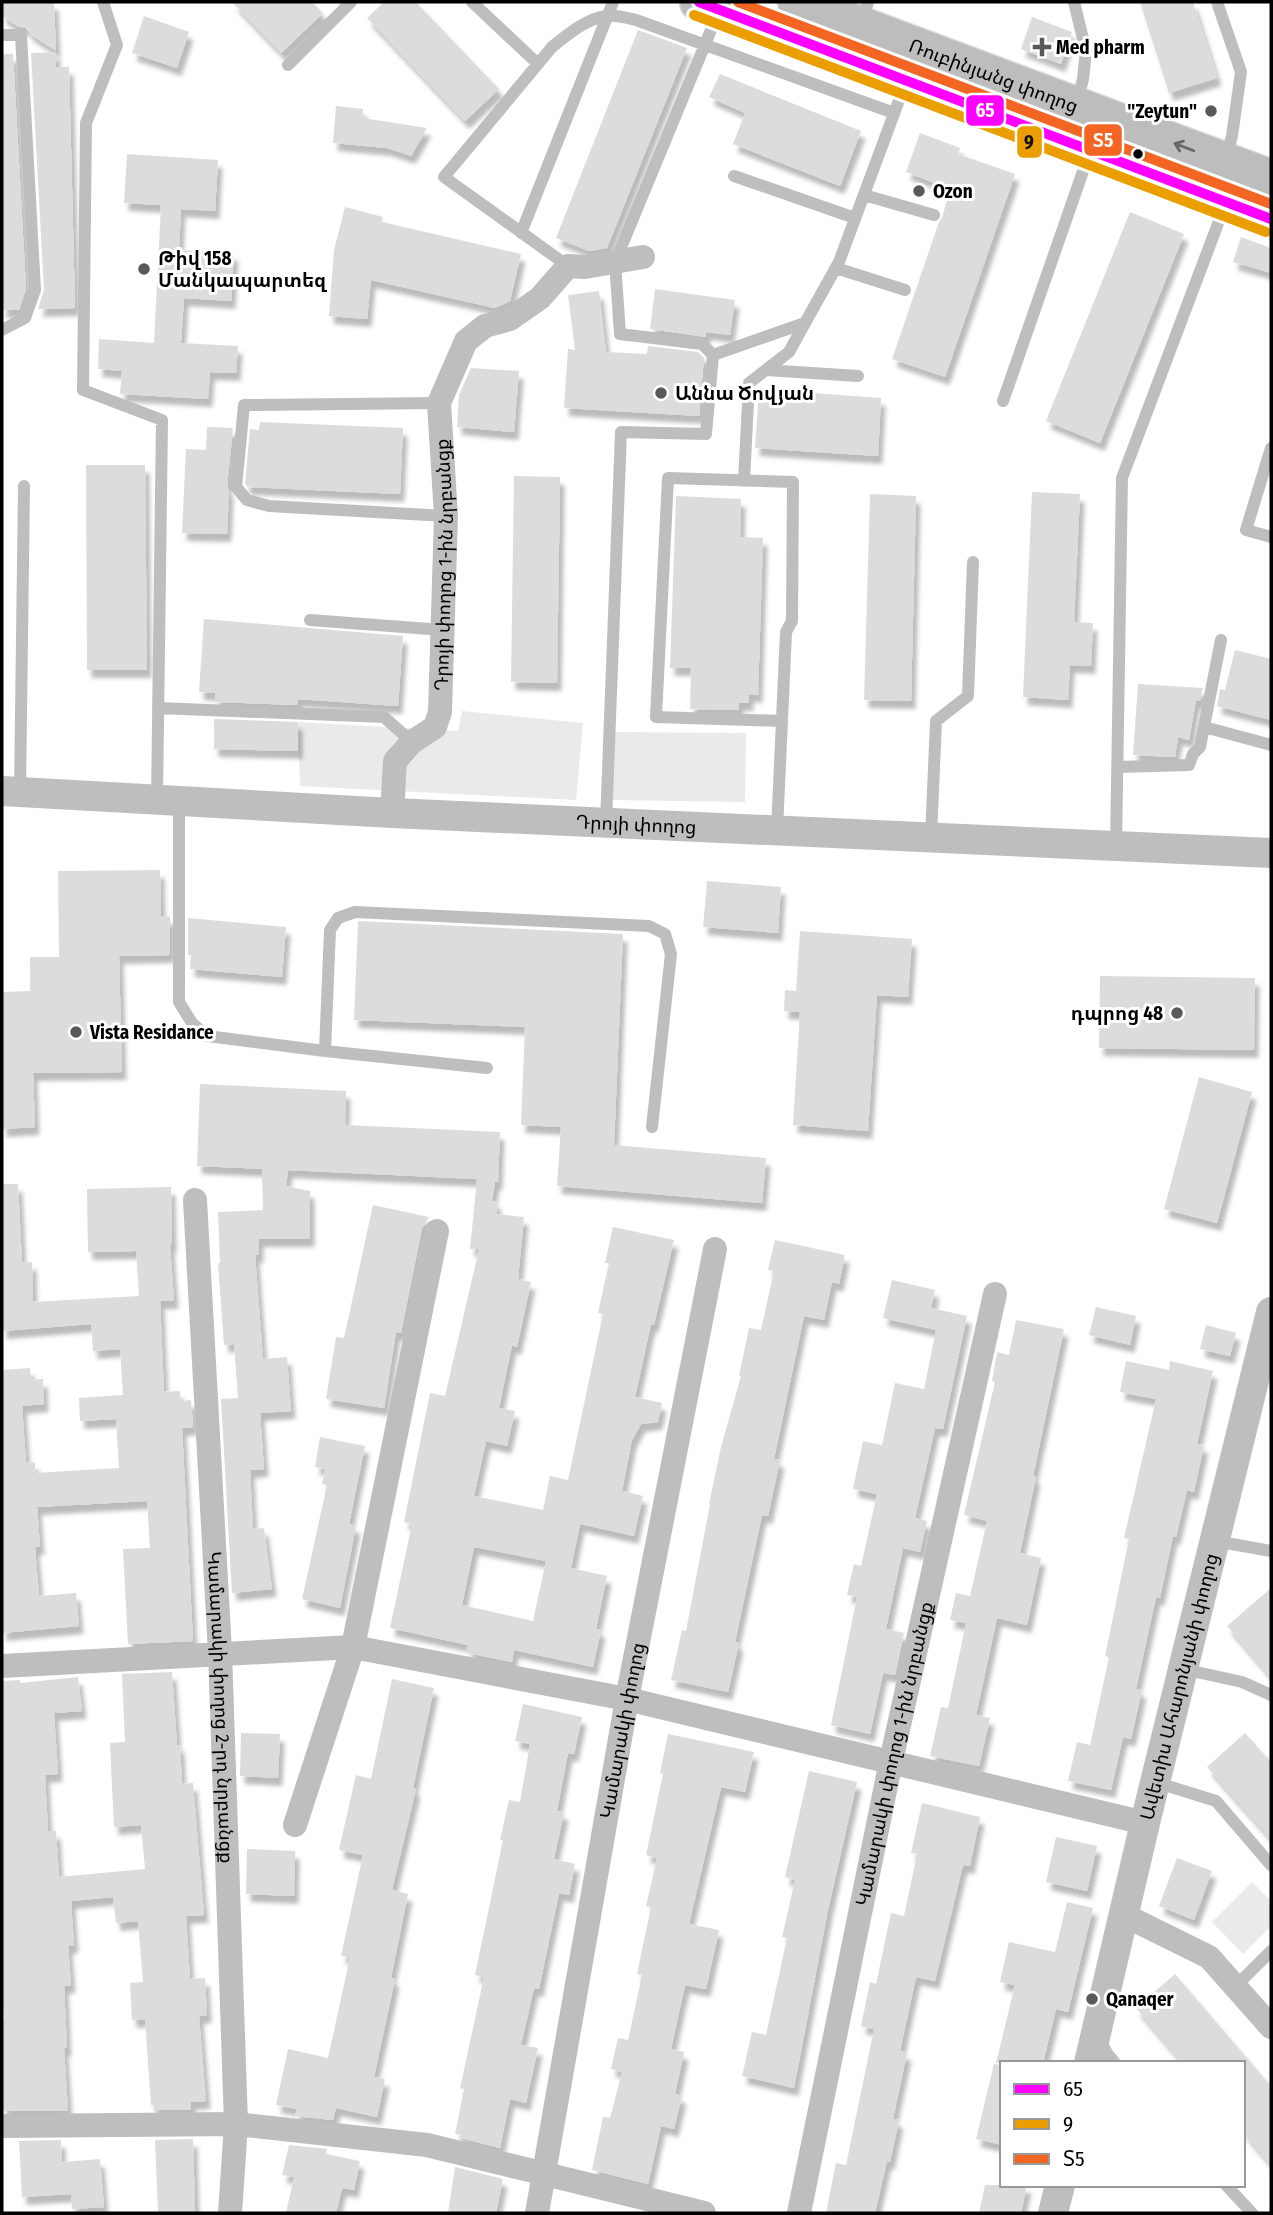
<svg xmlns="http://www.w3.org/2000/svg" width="1273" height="2215" viewBox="0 0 1273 2215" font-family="'Fira Sans Condensed','Noto Sans Armenian',sans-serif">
<defs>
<filter id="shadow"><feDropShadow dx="4.5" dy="8" stdDeviation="2" flood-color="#0004"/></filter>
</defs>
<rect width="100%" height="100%" fill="#fff"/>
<path fill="#eaeaea" d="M462,711L583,723L576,800L300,786L298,722L458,731Z
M613,732L746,733L745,802L613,800Z
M1252,1882L1271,1901V1926L1243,1954L1212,1922Z"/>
<path fill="#dcdcdc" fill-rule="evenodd" filter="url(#shadow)" d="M2,2H54L56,51L30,34L26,28L17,26L2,16Z
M232,2H312L323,13L281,53Z
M384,2H416L499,89L465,121L367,18Z
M1140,2H1193L1217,78L1169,93Z
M144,16L189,32L177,68L132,53Z
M1032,17L1072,32L1061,64L1021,49Z
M638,30L687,48L607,248L589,251L556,238Z
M56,52V67H69L75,308L38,309L44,290L31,53Z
M2,54H13L26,289L19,310H2Z
M720,74L861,131L840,186L733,144L745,113L709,97Z
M336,106L363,109V118L427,128L411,156L387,148L333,143Z
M920,133L960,148L958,154L1015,174L945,377L892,359L939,222L942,218L950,189L906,172Z
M127,154L218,160L215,211L181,209L179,250L234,253L231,301L184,298L181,343L238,346L236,373L210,372L208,399L120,394L122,371L98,369L99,339L154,343L161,205L124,203Z
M345,207L383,217L382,222L521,254L510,301L495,308L371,280L367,319L329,316L334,250Z
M1130,212L1184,234L1100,443L1046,421Z
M1241,237L1271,248V273L1233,262Z
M655,289L735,300L730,335L706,332V337L650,329Z
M599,291L606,352L647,354L648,346L698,352L704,358L699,416L564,408L568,349L575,350L568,295Z
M471,368L519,371L514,432L457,427L459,395Z
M759,389L881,398L878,456L755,448Z
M260,422L403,428L400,494L248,487L245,484L250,429L259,430Z
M207,427L233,428L227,486L229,492L227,534L182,533L186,449L206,450Z
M86,465H145L147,670H87Z
M514,476L560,477L557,683L511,682Z
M1032,492L1080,494L1074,622L1093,623L1091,666L1070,665L1068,700L1023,697Z
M870,494L916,496L911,701L864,700Z
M676,496L741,499L740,537L763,538L758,695L749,694V703H739V710L690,709L691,668H670Z
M204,619L403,636L398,706L298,699V705L215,702V693L199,692Z
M1235,650L1271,659V720L1217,706L1220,689L1225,690Z
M1138,684L1203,688L1200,701L1196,700L1189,740L1178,737L1175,757L1133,755Z
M214,719L298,722V751L214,749Z
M160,870L161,916L170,917V955L119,956L122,1072L33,1073L35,1127L2,1129V992L30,991V957H59L58,871Z
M707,881L781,887L778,933L703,927Z
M188,918L286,927L282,977L190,969L191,955H188Z
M358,921L623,934L614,1145L766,1158L762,1203L557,1186L561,1127L521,1125L525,1027L354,1020Z
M800,931L912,939L908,997L877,995L868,1131L793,1125L800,1012L784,1011L785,990L796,991Z
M1100,976L1255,978L1254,1050L1099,1048Z
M1199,1077L1252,1092L1217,1223L1164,1209Z
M200,1084L346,1091L345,1125L500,1132L498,1182H495L492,1201L497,1202L496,1214L524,1217L518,1279L531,1282L517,1347L512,1345L499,1408L515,1411L507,1446L486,1441L474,1496L543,1510L550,1476L568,1480L603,1314L598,1313L609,1263H605L613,1227L674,1240L654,1325L651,1324L635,1397L662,1403L658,1422L641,1424L632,1440L622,1491L643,1496L634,1536L580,1524L571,1568L607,1576L596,1629L601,1630L593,1667L514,1650L512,1662L467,1653L468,1645L390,1628L412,1524L404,1522L430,1393L445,1396L479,1249H470L477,1179L288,1170L286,1186L310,1191V1239H259V1255H255L263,1359L287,1357L291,1411L260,1413L264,1469L250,1470L253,1529L264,1528L272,1589L232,1593L221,1399L238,1398L234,1344L224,1345L218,1263H220L218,1212L263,1210L262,1169L197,1166ZM474,1547L546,1561L533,1621L462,1605Z
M2,1184H18L22,1263L32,1262L33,1302L139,1296L136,1251L88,1252L87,1189L171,1187L172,1245H170L174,1301H160L162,1347L164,1392L180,1391L181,1401L191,1400L193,1427L182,1428L193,1641L128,1644L123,1549L150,1548L147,1501L37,1507L40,1547H35L39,1596L76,1593L79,1626L2,1633V1370L30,1368L31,1380L43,1379L44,1404L22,1406L26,1463L35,1462V1473L119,1468L116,1419L80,1421L79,1398L123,1395L120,1349L93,1351L91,1324L2,1331Z
M373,1205L429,1217L422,1228L401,1333L396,1332L384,1408L326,1399L336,1337L344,1338Z
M775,1240L845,1255L839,1284L832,1282L824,1320L804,1316L774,1459L780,1460L768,1516L762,1515L735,1642L739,1643L728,1692L671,1680L682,1630L686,1631L710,1504H709L721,1447L741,1376H739L749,1328L761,1330L774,1271L768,1270Z
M892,1280L935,1290L931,1308L967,1316L943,1429L935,1428L915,1518L927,1521L920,1552L903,1548L886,1629L904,1633L895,1675L883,1673L870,1734L831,1725L857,1597L847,1595L854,1564L861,1566L877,1494L853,1489L863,1441L882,1445L895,1383L924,1389L936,1330L883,1318Z
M1096,1307L1136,1316L1130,1345L1089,1335Z
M1016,1320L1064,1329L1033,1476L1036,1477L1020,1553L1041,1558L1027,1625L997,1618L976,1715L990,1718L979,1766L930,1756L941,1707L948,1708L966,1623L950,1620L956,1593L970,1596L987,1521L964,1515L995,1382L992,1381L997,1352L1009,1355Z
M1206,1325L1236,1333L1230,1356L1200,1349Z
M1126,1361L1169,1370L1170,1361L1213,1371L1197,1444L1204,1445L1194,1492L1187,1490L1176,1537L1173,1536L1160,1598L1156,1597L1136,1689L1142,1690L1131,1739L1123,1737L1111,1790L1068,1781L1077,1742L1090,1745L1109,1657L1105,1656L1129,1539L1124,1538L1156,1399L1120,1392Z
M320,1437L365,1446L349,1524L356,1526L340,1608L302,1599L327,1485L322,1484L325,1469L315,1467Z
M1271,1588V1677L1227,1626Z
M172,1672L177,1745H180L182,1784L193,1783L204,1915L186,1916L190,1979L205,1978L207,2015L199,2016L206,2101L191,2102V2110H154V2105H151L145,2019L132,2020L130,1983L143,1982L138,1921L116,1923L113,1897L71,1901L74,1945L68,1946L71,1985L64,1986L67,2048H64L68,2111H2V2019H4L2,1990V1681L20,1680V1683L78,1677L82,1711L54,1713L58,1774L45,1775L48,1831H56L59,1877L145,1869L141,1825L114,1827L110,1743L125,1742L122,1674Z
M392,1679L434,1688L413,1788L416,1789L392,1890L408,1894L391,1978L395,1979L374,2077L385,2079L377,2117L336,2108L333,2120L295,2116L297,2109L276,2105L288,2049L328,2058L350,1957L341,1956L363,1855L339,1850L356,1775L371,1779Z
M523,1704L582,1717L574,1754L568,1753L557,1811L564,1812L554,1859L575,1864L569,1895L559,1893L539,1989L534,1988L521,2045L538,2048L526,2103L510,2099L500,2148L461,2138L462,2135L455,2134L464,2089L460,2088L484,1977L475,1975L503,1840H500L509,1800L520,1802L530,1744L515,1741Z
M241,1733L280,1734L278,1778L240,1776Z
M1245,1733L1271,1762V1839L1207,1767Z
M668,1734L754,1752L745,1792L721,1787L689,1924L719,1930L706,1989L685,1985L671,2049L684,2052L675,2094L682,2096L674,2129L661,2126L648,2184L592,2170L603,2117L610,2118L622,2072L611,2069L618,2038L628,2040L642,1975L637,1974L651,1907L646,1906L657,1858L646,1855L663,1774L660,1773Z
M809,1771L857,1782L828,1910L794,2088L742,2076L752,2032L766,2035L787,1938L782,1937L795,1880L785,1877Z
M922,1803L980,1817L970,1866L963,1865L935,1981L916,1977L900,2051L907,2053L893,2119L899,2120L890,2162L887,2161L875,2213H826L836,2163L846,2165L874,2029L861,2026L870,1982L876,1984L891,1913L904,1916L917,1854L911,1853Z
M1056,1837L1097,1846L1087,1891L1046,1882Z
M247,1849L295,1851L294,1896L246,1894Z
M1177,1858L1212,1871L1194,1920L1159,1906Z
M1067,1902L1093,1908L1068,2012L1056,2009L1043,2063H996L1015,1985L1000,1982L1009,1942L1055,1952Z
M1175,1974L1271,2086V2165L1243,2132V2063H1183L1136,2008Z
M994,2064L1002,2065V2145L976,2139Z
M193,2139L195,2213H158L155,2140Z
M61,2140L62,2162L100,2159L104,2207L72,2209L71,2194L22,2197L19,2141Z
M289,2145L327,2149L326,2154L360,2161L354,2190L342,2188L336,2213H286L294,2177L282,2175Z
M455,2167L503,2179L496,2213H448Z
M985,2185H1027L1021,2213H979Z"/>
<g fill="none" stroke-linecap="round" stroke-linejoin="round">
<defs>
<g id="primary">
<path d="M699,2L1271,219"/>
<path id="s7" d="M797,2L1271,179"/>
</g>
</defs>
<use href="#primary" stroke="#dbdbdb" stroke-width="41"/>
<path stroke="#bebebe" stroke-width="12" d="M103,2L117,45L86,123L83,390L162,420L157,799
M472,2L538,64
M1074,2L1086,51L1083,79L1077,102
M1217,2L1241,72L1232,136L1226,158
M862,22L868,2
M2,35H21L35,290L25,318L2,330
M288,65L351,2
M734,176L855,218
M864,195L934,215
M521,233L613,2
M568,266L444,177L552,47C567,35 587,18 607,16C616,15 627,18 636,20L894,113
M836,268L905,290
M713,355L702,344L620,334L615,262L718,13
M766,370L858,376
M1003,401L1089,154
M439,403L244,405L236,487L247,500L269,506L446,516
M1271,448L1246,530L1271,537
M744,481L749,383L789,352L805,323
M310,620L443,630
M158,708L384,717L412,742
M1204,727L1271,745
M1118,767L1189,765L1193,754L1200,747L1221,640
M20,791L24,486
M179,802V1002L192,1023L207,1036L325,1051
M606,823L621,432L706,434L713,355L805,323L839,262L905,84
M777,830L786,632L792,621L793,482L668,478L656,717L782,721
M931,837L936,721L968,696L973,562
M1116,846L1122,478L1225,205
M487,1068L325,1051L330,930L338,918L355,912L649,926L665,934L671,954L652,1127
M1215,1541L1271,1551
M1183,1669L1242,1682L1271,1695
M1155,1782L1216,1801L1271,1865
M1235,1987L1271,1951
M1100,2040L1107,2053L1115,2063
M1226,2185L1252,2213"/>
<g stroke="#bebebe" stroke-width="24">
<path id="s1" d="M392,813L395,761L412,742L435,727L440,712L446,516L439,403L466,341L485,326L510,319L540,298L568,266L585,267L643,257"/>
<path id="s2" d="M195,1200L220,1652L236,2124L230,2213"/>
<path d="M2,1666L353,1647L627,1699L1145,1823"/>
<path d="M295,1825L353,1647L437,1231"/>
<path d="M1124,1915L1209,1957L1271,2027"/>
<path d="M2,2126L236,2124L427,2145L704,2213"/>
<path id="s3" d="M537,2213L627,1699L715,1249"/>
<path id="s4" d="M799,2213L891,1761L995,1294"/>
</g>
<g stroke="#bebebe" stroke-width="30">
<path id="s5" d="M2,791L392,813L1271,853"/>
<path id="s6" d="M1089,2063L1145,1823L1271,1312"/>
<path d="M1053,2213L1060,2185"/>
</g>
<use href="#primary" stroke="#bdbdbd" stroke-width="38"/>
<defs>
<path id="bus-1" d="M699,2L1271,219"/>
<path id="bus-2" d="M694,15L1266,232"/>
<path id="bus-3" d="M738,2L1271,204"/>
</defs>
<use href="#bus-1" stroke="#fff" stroke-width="16"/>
<use href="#bus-2" stroke="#fff" stroke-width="16"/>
<use href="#bus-3" stroke="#fff" stroke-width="16"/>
<use href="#bus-1" stroke="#f0f" stroke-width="10"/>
<use href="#bus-2" stroke="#eb9e00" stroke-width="10"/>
<use href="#bus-3" stroke="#f26522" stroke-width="10"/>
</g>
<defs><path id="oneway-shaft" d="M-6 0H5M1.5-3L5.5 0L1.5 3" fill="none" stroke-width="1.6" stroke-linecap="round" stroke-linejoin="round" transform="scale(1.75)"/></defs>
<use stroke="#686868" href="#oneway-shaft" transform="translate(1184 147) rotate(-159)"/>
<g fill="#595959" stroke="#fff" stroke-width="2.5">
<path d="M1038.5 36.5h7v7h7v7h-7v7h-7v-7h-7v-7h7z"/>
<circle cx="1211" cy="111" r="7"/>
<circle cx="919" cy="191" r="7"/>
<circle cx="144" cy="269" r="7"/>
<circle cx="661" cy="393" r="7"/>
<circle cx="1177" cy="1013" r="7"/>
<circle cx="76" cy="1032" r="7"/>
<circle cx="1092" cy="1999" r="7"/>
</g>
<circle fill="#000" stroke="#fff" stroke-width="2.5" cx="1138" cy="154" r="6"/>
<g text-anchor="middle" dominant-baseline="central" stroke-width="6" stroke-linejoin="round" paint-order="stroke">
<g font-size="19" font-weight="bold" fill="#000" stroke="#fff" text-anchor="start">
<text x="1056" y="47">Med pharm</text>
<text x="1197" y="111" text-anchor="end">"Zeytun"</text>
<text x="933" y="191">Ozon</text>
<text x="158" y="258">Թիվ 158<tspan x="158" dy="22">Մանկապարտեզ</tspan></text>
<text x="675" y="393">Աննա Ծովյան</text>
<text x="1163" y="1013" text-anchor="end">դպրոց 48</text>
<text x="90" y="1032">Vista Residance</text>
<text x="1106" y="1999">Qanaqer</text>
</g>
<g font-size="19" fill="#000" stroke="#fff">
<text stroke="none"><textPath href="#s7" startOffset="210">Ռուբինյանց փողոց</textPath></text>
<text stroke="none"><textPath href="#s1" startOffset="268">Դրոյի փողոց 1-ին նրբանցք</textPath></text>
<text stroke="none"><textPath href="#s5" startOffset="635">Դրոյի փողոց</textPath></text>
<text stroke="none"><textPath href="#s6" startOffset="387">Ավետիս Ահարոնյանի փողոց</textPath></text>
<text stroke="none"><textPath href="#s2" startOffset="508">Կամարակի փողոց 2-րդ նրբանցք</textPath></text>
<text stroke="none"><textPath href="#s3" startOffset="490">Կամարակի փողոց</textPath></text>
<text stroke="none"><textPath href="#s4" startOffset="469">Կամարակի փողոց 1-ին նրբանցք</textPath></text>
</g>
</g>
<g stroke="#fff" stroke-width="2.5">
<rect x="965" y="94" width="40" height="33" rx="7" fill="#f0f"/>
<rect x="1083" y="123" width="40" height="34" rx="7" fill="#f26522"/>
<rect x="1016" y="125" width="27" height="34" rx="7" fill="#eb9e00"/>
</g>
<g font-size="19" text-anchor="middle" font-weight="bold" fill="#fff">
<text x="985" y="117">65</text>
<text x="1103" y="147">Տ5</text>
</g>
<g font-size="19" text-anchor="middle" font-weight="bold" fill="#111">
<text x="1029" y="149">9</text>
</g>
<rect width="1273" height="2215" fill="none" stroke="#000000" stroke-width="7"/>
<rect x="1000" y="2061" width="245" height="126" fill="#ffffff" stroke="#999999" stroke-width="2"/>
<rect x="1014" y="2084" width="35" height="10" fill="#ff00ff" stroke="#999999" stroke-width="2"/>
<text x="1063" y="2096" font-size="21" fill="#000000">65</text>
<rect x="1014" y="2119" width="35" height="10" fill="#eb9e00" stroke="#999999" stroke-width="2"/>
<text x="1063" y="2131" font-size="21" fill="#000000">9</text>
<rect x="1014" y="2154" width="35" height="10" fill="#f26522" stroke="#999999" stroke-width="2"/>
<text x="1063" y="2166" font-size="21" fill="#000000">Տ5</text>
</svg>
